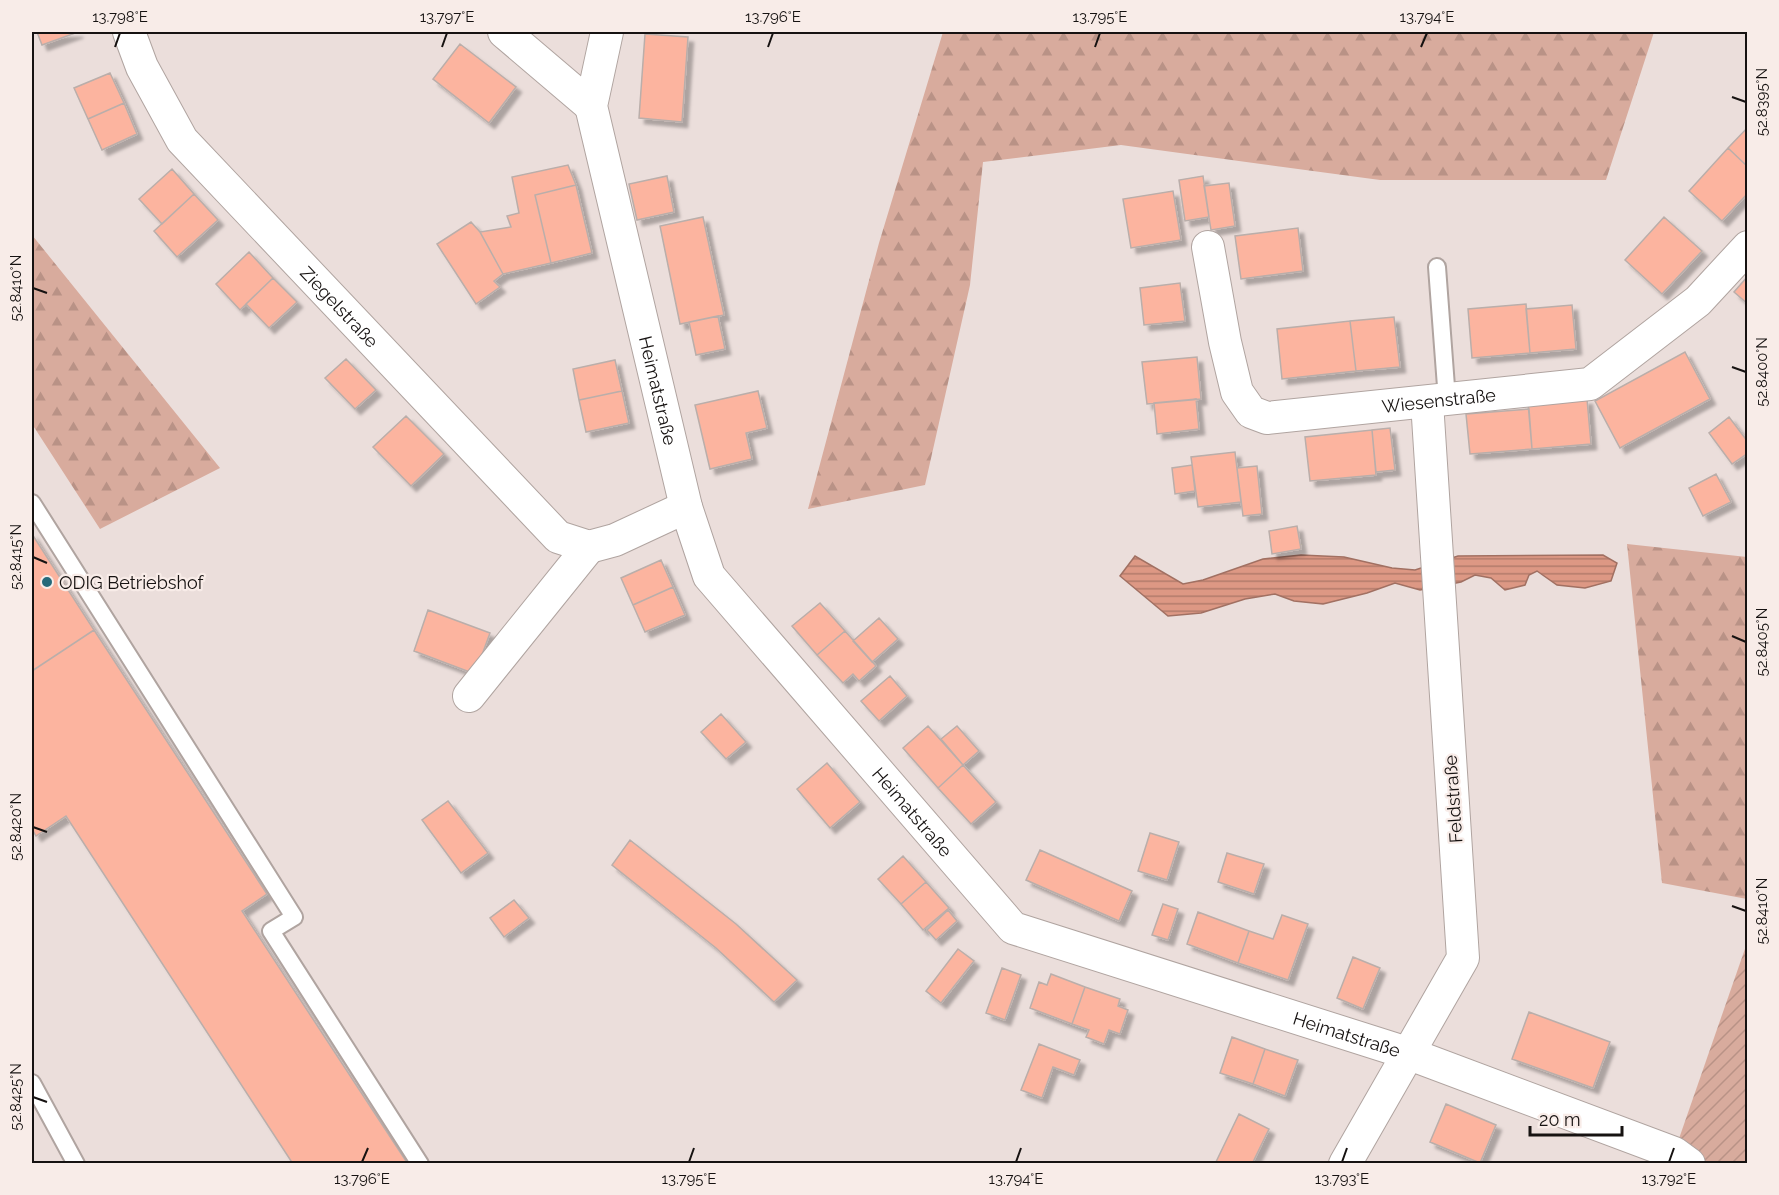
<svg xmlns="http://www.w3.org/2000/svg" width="1779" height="1195" viewBox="0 0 1779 1195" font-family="Raleway,sans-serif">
<defs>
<pattern id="forest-firs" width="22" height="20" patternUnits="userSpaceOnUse" patternTransform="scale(1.5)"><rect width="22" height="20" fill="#d8ab9d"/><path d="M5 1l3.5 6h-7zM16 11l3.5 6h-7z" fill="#b99286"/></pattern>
<pattern id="garden-furrows" width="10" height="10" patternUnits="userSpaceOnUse" patternTransform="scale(1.5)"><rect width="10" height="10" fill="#d8ab9d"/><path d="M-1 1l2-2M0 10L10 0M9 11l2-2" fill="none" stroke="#b99286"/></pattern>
<pattern id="water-rules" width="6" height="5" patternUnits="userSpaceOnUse" patternTransform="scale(1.5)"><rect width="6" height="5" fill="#dd9884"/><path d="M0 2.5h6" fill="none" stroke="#b27b6b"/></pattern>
<filter id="shadow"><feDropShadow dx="5.5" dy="5.5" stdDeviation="1.5" flood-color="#0004"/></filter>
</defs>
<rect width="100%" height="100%" fill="#ebdedb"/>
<path fill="url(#forest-firs)" d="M943,32H1654L1606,180H1380L1121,145L983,162L970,285L925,485L808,509L879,243Z
M32,235L220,468L100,529L32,424Z
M1627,544L1747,557V899L1662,883Z"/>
<path fill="url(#garden-furrows)" d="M1747,943V1163H1689L1674,1153Z"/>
<path fill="url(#water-rules)" stroke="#a17062" stroke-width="1.5" d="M1301,555L1344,557L1392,568L1415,570L1458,556L1603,555L1617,563L1611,581L1585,588L1557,585L1537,571L1529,575L1525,585L1505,590L1491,578L1475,575L1461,582L1420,590L1395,583L1367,593L1323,604L1294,601L1275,594L1245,599L1201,613L1168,616L1120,576L1135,556L1183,584L1203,580L1263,559Z"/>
<path fill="#fcb49f" stroke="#baaeaa" stroke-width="1.5" filter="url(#shadow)" d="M37,32H78L42,45Z
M645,34L688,37L682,122L639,118Z
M460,44L516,87L489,123L433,79Z
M110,73L124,103L88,119L74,88Z
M124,103L137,134L102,150L88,119Z
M1748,127V167L1728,148Z
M1728,148L1748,167V193L1722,221L1689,191Z
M568,165L576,185L535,195L551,263L503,274L480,232L511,227L507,216L519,213L512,177Z
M172,169L194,194L162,224L139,199Z
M667,176L674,212L637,220L629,184Z
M1203,176L1209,217L1185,221L1179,180Z
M1229,183L1235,226L1211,230L1204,186Z
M576,185L592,253L551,263L535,195Z
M1173,191L1181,240L1131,248L1123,199Z
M194,194L218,220L177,257L154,231Z
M703,217L724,315L680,324L660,226Z
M1664,217L1702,251L1662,294L1625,260Z
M471,222L480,232L503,274L494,281L500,287L476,304L437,244Z
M1298,228L1303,271L1241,279L1235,236Z
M249,252L273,278L240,310L216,284Z
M1748,276V304L1734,292Z
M273,278L297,302L269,328L246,304Z
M1180,283L1185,321L1144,325L1140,288Z
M1526,304L1530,353L1472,358L1468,309Z
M1572,305L1576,349L1530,353L1526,309Z
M718,316L725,349L696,355L689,322Z
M1394,317L1400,367L1356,371L1350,321Z
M1350,321L1356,371L1282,379L1277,329Z
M1685,352L1710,399L1620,448L1595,401Z
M1197,357L1201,399L1147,404L1142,362Z
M346,359L376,390L355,409L325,378Z
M615,360L622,391L579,400L573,369Z
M622,391L629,423L586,432L579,400Z
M758,391L767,428L746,433L752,459L710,469L695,405Z
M1196,399L1199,429L1157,434L1154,403Z
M1587,399L1591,444L1532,449L1528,403Z
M1529,409L1532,449L1470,454L1466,414Z
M406,416L444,454L411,486L373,447Z
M1729,417L1748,442V453L1732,464L1709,433Z
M1390,428L1395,470L1376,472L1372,430Z
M1372,430L1376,475L1310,481L1305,437Z
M1235,452L1241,502L1198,507L1191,457Z
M1192,465L1195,491L1175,494L1172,468Z
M1257,466L1262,514L1243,516L1237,468Z
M1716,474L1731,502L1703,516L1689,488Z
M1297,526L1301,549L1272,554L1269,531Z
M32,534L94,630L32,671Z
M661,560L673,587L633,605L621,578Z
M673,587L685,615L645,632L633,605Z
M820,603L845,631L817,655L792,626Z
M428,610L490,633L475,674L414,651Z
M879,618L898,639L872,662L853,641Z
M94,630L267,894L242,911L408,1164H293L66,816L36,836L32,829V671Z
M845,631L876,666L859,681L853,674L843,683L817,655Z
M890,676L907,696L879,721L861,701Z
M721,714L746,742L726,759L701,732Z
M928,726L963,765L938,788L903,748Z
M957,726L979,751L963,765L941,739Z
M827,763L860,802L830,828L797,789Z
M963,765L996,802L971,824L938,788Z
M448,801L488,853L461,873L422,820Z
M1150,833L1179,842L1167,880L1138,871Z
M630,840L736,924L797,980L774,1002L716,948L612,865Z
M1040,850L1132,891L1119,921L1026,880Z
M1227,853L1264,864L1254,894L1218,882Z
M903,856L926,882L901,904L878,879Z
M926,882L949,908L923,930L901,904Z
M514,900L529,918L504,937L490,918Z
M1163,904L1178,909L1168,940L1152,935Z
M948,910L957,921L936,940L927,930Z
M1198,912L1249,931L1238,963L1187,944Z
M1282,915L1308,924L1288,980L1238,963L1249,931L1273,939Z
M958,949L974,961L941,1003L926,991Z
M1353,957L1380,968L1363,1009L1337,998Z
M1002,968L1021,975L1005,1020L986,1013Z
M1051,974L1085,987L1072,1024L1030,1008L1039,982L1047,985Z
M1085,987L1120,999L1118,1006L1128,1010L1120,1034L1109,1030L1104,1044L1086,1037L1089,1030L1072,1024Z
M1529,1012L1610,1042L1593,1088L1512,1059Z
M1232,1037L1265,1049L1253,1084L1220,1073Z
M1039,1044L1080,1060L1074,1075L1053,1067L1042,1098L1021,1090Z
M1265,1049L1298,1060L1285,1096L1253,1084Z
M1446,1104L1496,1125L1480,1163L1430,1142Z
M1239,1114L1269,1129L1252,1164H1215Z"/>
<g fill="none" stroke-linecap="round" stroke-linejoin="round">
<defs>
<path id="service" d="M1437,267L1447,400
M32,503L294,917L271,931L420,1164
M32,1083L76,1164"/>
<g id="minor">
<path id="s1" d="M129,32L142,67L182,140L558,537L589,547L615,540L686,507"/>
<path d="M504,32L591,106"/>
<path id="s2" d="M607,32L591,106L686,507L709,576L1013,928L1407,1053L1674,1153L1689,1164"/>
<path id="s3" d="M1208,247L1225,342L1237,392L1251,412L1267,418L1590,384L1698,301L1748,247"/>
<path d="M469,696L589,547"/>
<path d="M1345,1164L1463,958L1427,402"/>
</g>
</defs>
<use href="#service" stroke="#b0a4a0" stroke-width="20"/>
<use href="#minor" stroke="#b0a4a0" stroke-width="34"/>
<use href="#service" stroke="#fff" stroke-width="16"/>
<use href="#minor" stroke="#fff" stroke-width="32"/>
</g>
<path fill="none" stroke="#161211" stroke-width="2" d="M115,47L120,33M442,47L447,33M768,47L773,33M1095,47L1100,33M1421,47L1427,33M1732,97L1746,102M33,288L47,293M1732,367L1746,372M33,557L47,563M1732,636L1746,642M33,827L47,832M1732,906L1746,911M33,1097L47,1102M362,1162L368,1148M689,1162L694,1148M1016,1162L1021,1148M1342,1162L1347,1148M1669,1162L1674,1148"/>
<circle fill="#25697a" stroke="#f8ece8" stroke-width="2" cx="47" cy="582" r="6"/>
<g text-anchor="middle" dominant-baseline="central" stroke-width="4.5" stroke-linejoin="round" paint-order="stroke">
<g font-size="18" fill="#161211" stroke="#f8ece8">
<text stroke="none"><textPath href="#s1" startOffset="350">Ziegelstraße</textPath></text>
<text stroke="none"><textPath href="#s2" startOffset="368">Heimatstraße</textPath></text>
<text stroke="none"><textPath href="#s3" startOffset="362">Wiesenstraße</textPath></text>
<text transform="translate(1453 799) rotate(-94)">Feldstraße</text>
<text stroke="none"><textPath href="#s2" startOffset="872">Heimatstraße</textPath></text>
<text stroke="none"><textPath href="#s2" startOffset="1376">Heimatstraße</textPath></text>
</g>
<g font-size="18" fill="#161211" stroke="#f8ece8" text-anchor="start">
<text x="59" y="582">ODIG Betriebshof</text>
</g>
</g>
<rect width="1779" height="1195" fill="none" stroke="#f8ece8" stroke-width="66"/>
<path d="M1530 1126v9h92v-9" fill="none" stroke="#161211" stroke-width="3"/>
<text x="1539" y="1126" font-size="18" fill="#161211" stroke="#f8ece8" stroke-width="4.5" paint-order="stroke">20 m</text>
<rect x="33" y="33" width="1713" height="1129" fill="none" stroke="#161211" stroke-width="2"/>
<g font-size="15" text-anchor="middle" fill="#161211">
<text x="120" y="22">13.798°E</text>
<text x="447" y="22">13.797°E</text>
<text x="773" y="22">13.796°E</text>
<text x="1100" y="22">13.795°E</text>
<text x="1427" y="22">13.794°E</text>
<text transform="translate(1762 102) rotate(-90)" y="5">52.8395°N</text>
<text transform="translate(16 288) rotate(-90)" y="5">52.8410°N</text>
<text transform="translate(1762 372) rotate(-90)" y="5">52.8400°N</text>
<text transform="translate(16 557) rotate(-90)" y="5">52.8415°N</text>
<text transform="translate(1762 642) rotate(-90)" y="5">52.8405°N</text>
<text transform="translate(16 827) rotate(-90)" y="5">52.8420°N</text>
<text transform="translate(1762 911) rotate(-90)" y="5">52.8410°N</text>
<text transform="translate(16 1097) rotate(-90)" y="5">52.8425°N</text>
<text x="362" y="1184">13.796°E</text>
<text x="689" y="1184">13.795°E</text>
<text x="1016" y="1184">13.794°E</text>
<text x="1342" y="1184">13.793°E</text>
<text x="1669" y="1184">13.792°E</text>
</g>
</svg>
